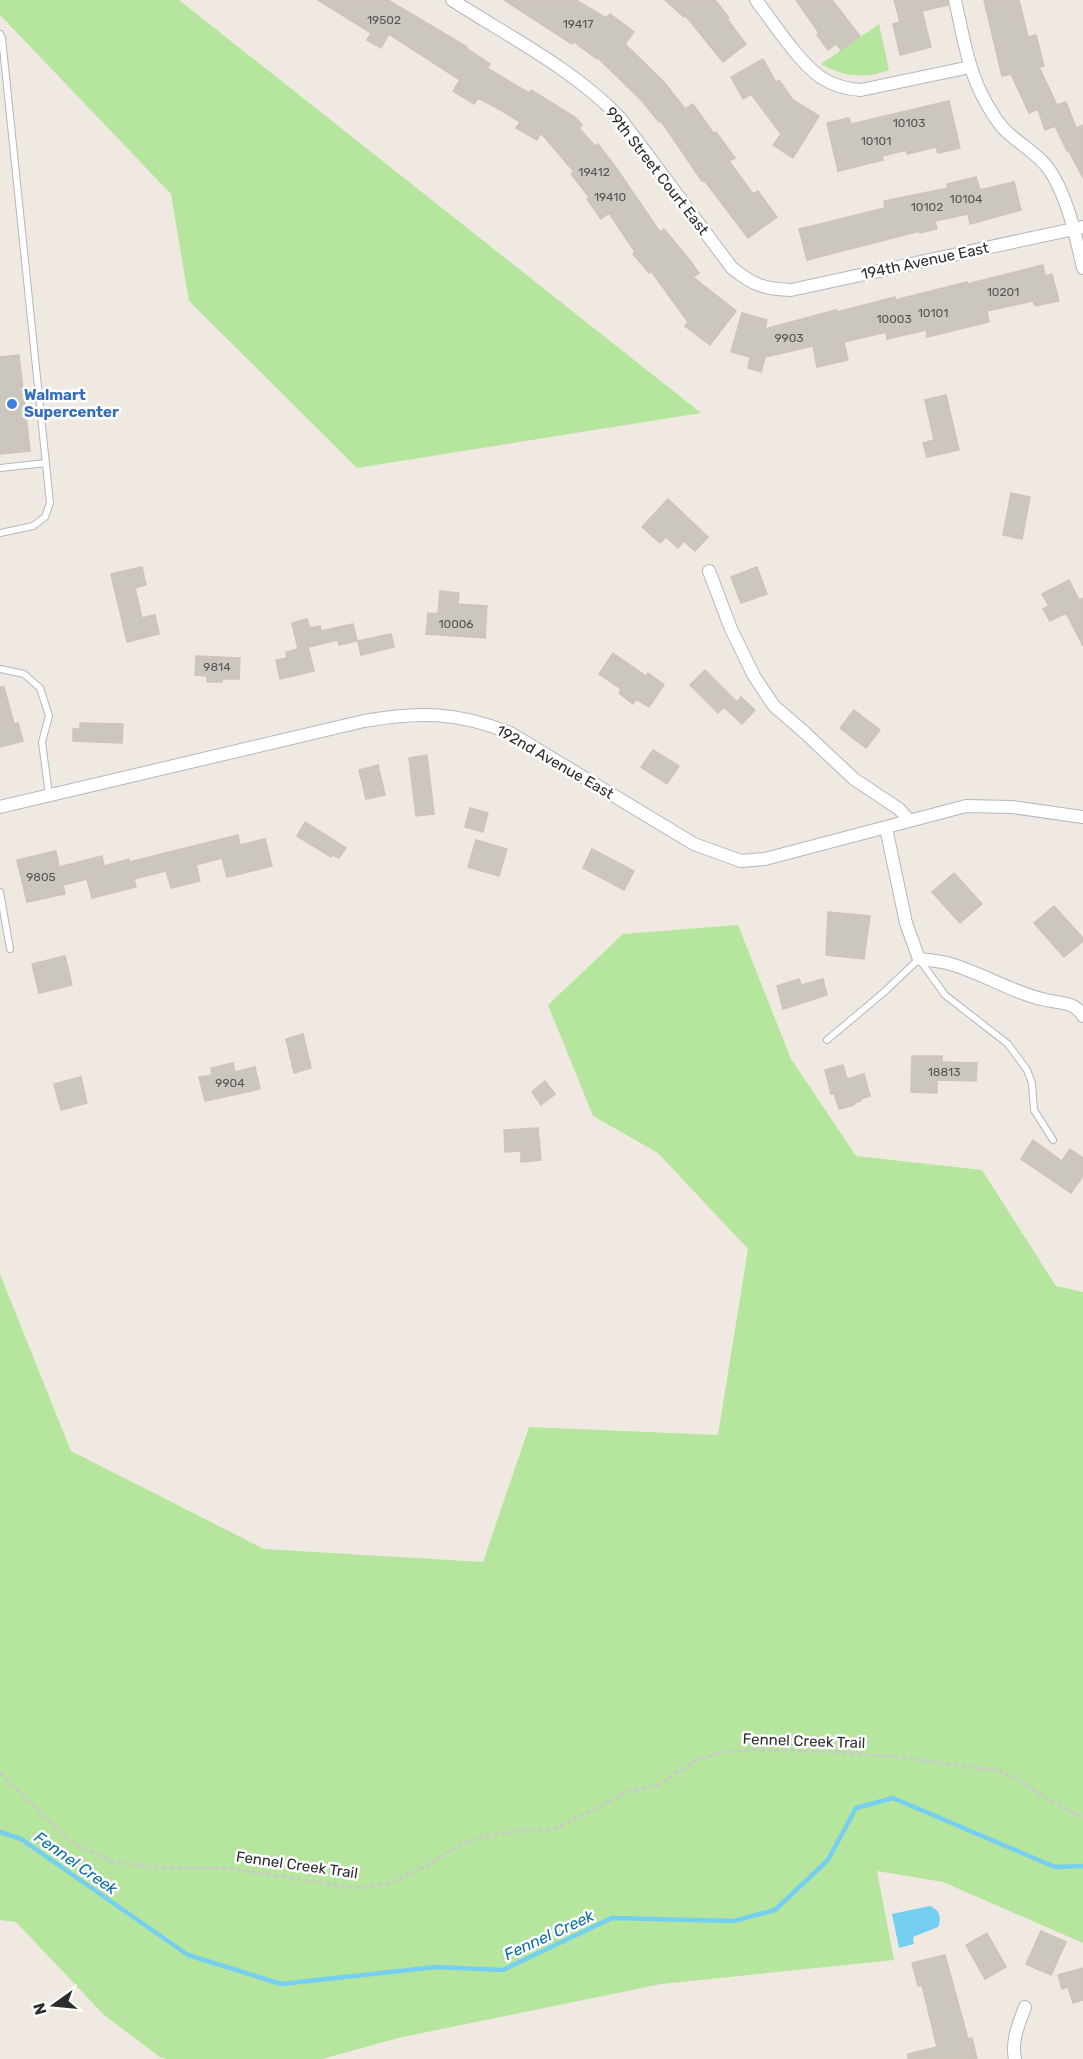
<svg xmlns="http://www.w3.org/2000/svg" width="1083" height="2059" viewBox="0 0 1083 2059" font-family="Rubik,sans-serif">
<rect width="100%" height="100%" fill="#efe9e1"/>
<path fill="#b6e59e" d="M0,0H179L701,413L357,468L189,301L171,194L0,15Z
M879,24L889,70C865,79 844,77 821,64Z
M738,925L791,1059L856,1156L982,1170L1056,1286L1083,1292V1943L943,1882L877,1871L894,1960L661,1984L398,2038L322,2059H167L160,2057L104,2015L16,1922L0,1920V1274L71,1451L264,1549L483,1562L529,1427L718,1435L748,1249L658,1153L593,1116L548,1005L623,934Z"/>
<path fill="#75cff0" d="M930,1906C940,1910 942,1918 938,1927L913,1937L914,1944L899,1948L892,1914Z"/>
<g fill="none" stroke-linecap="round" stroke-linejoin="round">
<path stroke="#75cff0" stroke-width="4.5" d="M0,1832L21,1839L188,1955L281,1984L436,1967L503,1970L612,1918L734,1921L775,1910L828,1860L856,1808L893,1798L1055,1867L1083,1866"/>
</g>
<path fill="#cbc7bf" stroke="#cbc5ba" stroke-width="1.5" d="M318,0H388L467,47L466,48L490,64L487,68L529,93L531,90L575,117L582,125L579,128L595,146L598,144L617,169L660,232L664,229L689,259L699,273L693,277L736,311L710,345L685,326L688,322L651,271L649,273L633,254L635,252L609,213L601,219L587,199L589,197L571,174L574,172L541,133L537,140L516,128L520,122L499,109L478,98L474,104L453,91L460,80L389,34L381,48L367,40L371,33Z
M504,0H576L606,18L610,14L634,32L625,44L665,83L685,109L693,104L714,134L716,132L735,158L729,161L753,194L758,191L777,217L748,238L704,180L702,181L661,121L659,122L642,101L598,58L597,59L574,42L572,44Z
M665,0H715L729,18L727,19L746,44L723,62L685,15L684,17Z
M796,0H832L860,36L841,50L836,44L828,50L817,35L819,33Z
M894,0H947L948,5L922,11L931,47L900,55L893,24L900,22Z
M984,0H1019L1028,37L1036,35L1044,66L1039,67L1057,105L1066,102L1076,128L1083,125V178L1069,151H1067L1055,126L1045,130L1038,109L1029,113L1011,74L1002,76Z
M763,59L776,82L779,80L793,100L819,116L793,158L773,145L781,134L751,94L743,99L731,77Z
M949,101L960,148L938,153L936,147L907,154L906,150L882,156L883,160L838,171L827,123L849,118L851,124Z
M976,177L980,190L1014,182L1021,210L970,224L968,214L935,221L937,229L920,233V231L807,260L799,229L885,208L884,201L948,188L947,184Z
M1043,265L1045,276L1052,274L1059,301L1035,306L1033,301L987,311L989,322L927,337L926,330L887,339L886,332L844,342L848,360L817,367L813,346L765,357L761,372L748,368L750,357L731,352L742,313L767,320L765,329L836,310L837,312L895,297V300L967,282V284Z
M19,355L30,451L0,454V357Z
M946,395L959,450L927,457L923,443L934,440L925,400Z
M1011,493L1030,497L1022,539L1003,535Z
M668,499L708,537L695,551L684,541L678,548L666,537L660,543L642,527Z
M142,567L146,585L135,588L142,618L155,615L159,634L127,642L111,574Z
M757,567L767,594L741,603L731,577Z
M1069,580L1079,600L1083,598V646L1066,613L1050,621L1043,609L1049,606L1042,594Z
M440,591L459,593L458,604L487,606L485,638L426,634L428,613L438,614Z
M307,619L310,628L320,626L321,631L353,624L357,641L339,645L338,640L308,647L314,671L280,679L276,660L287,658L286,652L298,649L292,623Z
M391,634L394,647L361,655L358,641Z
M613,653L646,676L648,673L664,685L649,707L636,699L633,704L619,693L621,689L599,674Z
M196,656L240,658L239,679H222V682H207V676L195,675Z
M705,670L737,702L741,697L755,710L742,724L724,707L718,713L690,685Z
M0,687H4L14,724L18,723L23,741L0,747Z
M854,710L880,730L866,748L840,728Z
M80,723L123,724L122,743L73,741V729H80Z
M653,750L679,766L667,784L641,767Z
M427,755L434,814L416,816L409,758Z
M378,765L385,795L366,799L359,770Z
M470,808L488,813L483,832L465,827Z
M305,822L346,848L339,858L333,855L331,857L297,836Z
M238,835L240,845L265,839L272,866L227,877L222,858L196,865L200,881L171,888L166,871L134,879L136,887L92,898L87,879L63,885L65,894L27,902L17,860L56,851L59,867L102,856L104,866L129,859V862Z
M476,840L507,849L499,876L468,867Z
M592,849L634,871L624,890L583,868Z
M954,873L982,904L960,923L932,892Z
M1054,906L1083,938V941L1064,957L1034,923Z
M828,912L870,916L864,959L826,955Z
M65,956L72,985L39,993L32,964Z
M799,979L801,985L823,979L827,995L783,1009L777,986Z
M303,1034L311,1068L294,1073L286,1039Z
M912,1056H942V1062L977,1063L976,1081L937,1080V1093L911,1092Z
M233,1063L235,1072L255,1067L260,1089L205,1101L199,1077L212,1075L211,1068Z
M843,1065L847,1079L864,1074L870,1096L860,1099L861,1101L854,1103V1105L839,1109L834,1093L831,1094L825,1070Z
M81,1077L87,1103L61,1110L54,1084Z
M545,1081L555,1094L541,1105L532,1092Z
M538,1128L541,1160L521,1162V1151L505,1152L504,1130Z
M1033,1140L1062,1161L1070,1149L1083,1158V1176L1071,1193L1021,1159Z
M1041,1931L1066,1942L1051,1975L1026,1964Z
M987,1933L1006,1967L985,1979L966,1945Z
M945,1955L968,2039L972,2038L977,2059H908V2054L937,2047L922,1985L918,1986L912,1963Z
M1083,1968V2000L1073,2003L1068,1987L1062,1989L1058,1975Z"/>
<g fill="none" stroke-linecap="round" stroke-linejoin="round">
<defs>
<path id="service" d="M0,34L2,38L50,503L45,517L33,526L0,533
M0,468L46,463
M0,669L24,674L40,688L49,716L42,742L49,795
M0,892L10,949
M827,1040L883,993L919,959L945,995L1008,1044L1027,1070L1032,1083L1034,1110L1053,1140"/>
<path id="minor" d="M452,0C508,36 575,70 620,118L732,268C753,285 764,289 791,290L1083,227
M756,0C772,21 801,65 822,78C834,86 847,89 861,90L970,67
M955,0C962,31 967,64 981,93C987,105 995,119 1003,128C1017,143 1036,152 1048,168C1067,194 1076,237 1083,268
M709,571L731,629L754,676L774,706L803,731L854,779L899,809L909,820
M0,807L364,721C419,711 458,712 510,733L694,844L741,861L765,859L966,806L1012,807L1083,817
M886,828L906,923L919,959C928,960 938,961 947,963C981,972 1012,993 1046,1000C1059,1003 1076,1002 1083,1016
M1015,2059C1011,2041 1019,2023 1025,2007"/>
</defs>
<use href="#service" stroke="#b4b7c1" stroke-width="8"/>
<use href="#minor" stroke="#b4b7c1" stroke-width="14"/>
<path stroke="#c9c9c9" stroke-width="3" stroke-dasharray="4.5 3" stroke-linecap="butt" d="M0,1773L72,1843L111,1861L149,1867L227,1868L356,1888L391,1883L426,1866L463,1843L490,1835L524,1830H552L630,1791L658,1785L696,1760L724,1752L754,1750L832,1752L899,1757L999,1771L1021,1781L1039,1794L1083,1818"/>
<use href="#service" stroke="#fff" stroke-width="6"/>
<use href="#minor" stroke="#fff" stroke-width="12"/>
</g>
<circle fill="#3f7fe0" stroke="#fff" stroke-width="2" cx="12" cy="404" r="6"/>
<g text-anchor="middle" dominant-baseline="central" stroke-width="5" stroke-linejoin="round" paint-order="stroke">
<g font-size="12" fill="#555452">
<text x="384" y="20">19502</text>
<text x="578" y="24">19417</text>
<text x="909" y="123">10103</text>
<text x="876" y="141">10101</text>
<text x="594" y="172">19412</text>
<text x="610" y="197">19410</text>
<text x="966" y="199">10104</text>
<text x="927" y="207">10102</text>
<text x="1003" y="292">10201</text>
<text x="933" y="313">10101</text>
<text x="894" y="319">10003</text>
<text x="789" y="338">9903</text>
<text x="456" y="624">10006</text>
<text x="217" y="667">9814</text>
<text x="41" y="877">9805</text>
<text x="944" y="1072">18813</text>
<text x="230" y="1083">9904</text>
</g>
<g font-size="15" fill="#2e2e2e" stroke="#fff">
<text transform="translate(657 171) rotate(52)">99th Street Court East</text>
<text transform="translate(925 261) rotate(-12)">194th Avenue East</text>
<text transform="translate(555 762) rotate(30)">192nd Avenue East</text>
<text transform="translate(804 1741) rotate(2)">Fennel Creek Trail</text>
<text transform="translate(297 1865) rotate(8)">Fennel Creek Trail</text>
</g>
<g font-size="15" font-weight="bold" fill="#366cbe" stroke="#fff" text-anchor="start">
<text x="24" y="395">Walmart<tspan x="24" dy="17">Supercenter</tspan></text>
</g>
<g font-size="16" font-style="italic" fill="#0d6fa3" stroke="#fff">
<text transform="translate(76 1863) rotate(35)">Fennel Creek</text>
<text transform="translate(549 1935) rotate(-25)">Fennel Creek</text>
</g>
</g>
<g transform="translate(54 2005) rotate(255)" stroke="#ffffff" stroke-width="4.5" paint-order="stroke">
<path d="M0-4.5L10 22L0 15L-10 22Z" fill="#2e2e2e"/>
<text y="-9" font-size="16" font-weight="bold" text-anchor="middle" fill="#2e2e2e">N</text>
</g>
</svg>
